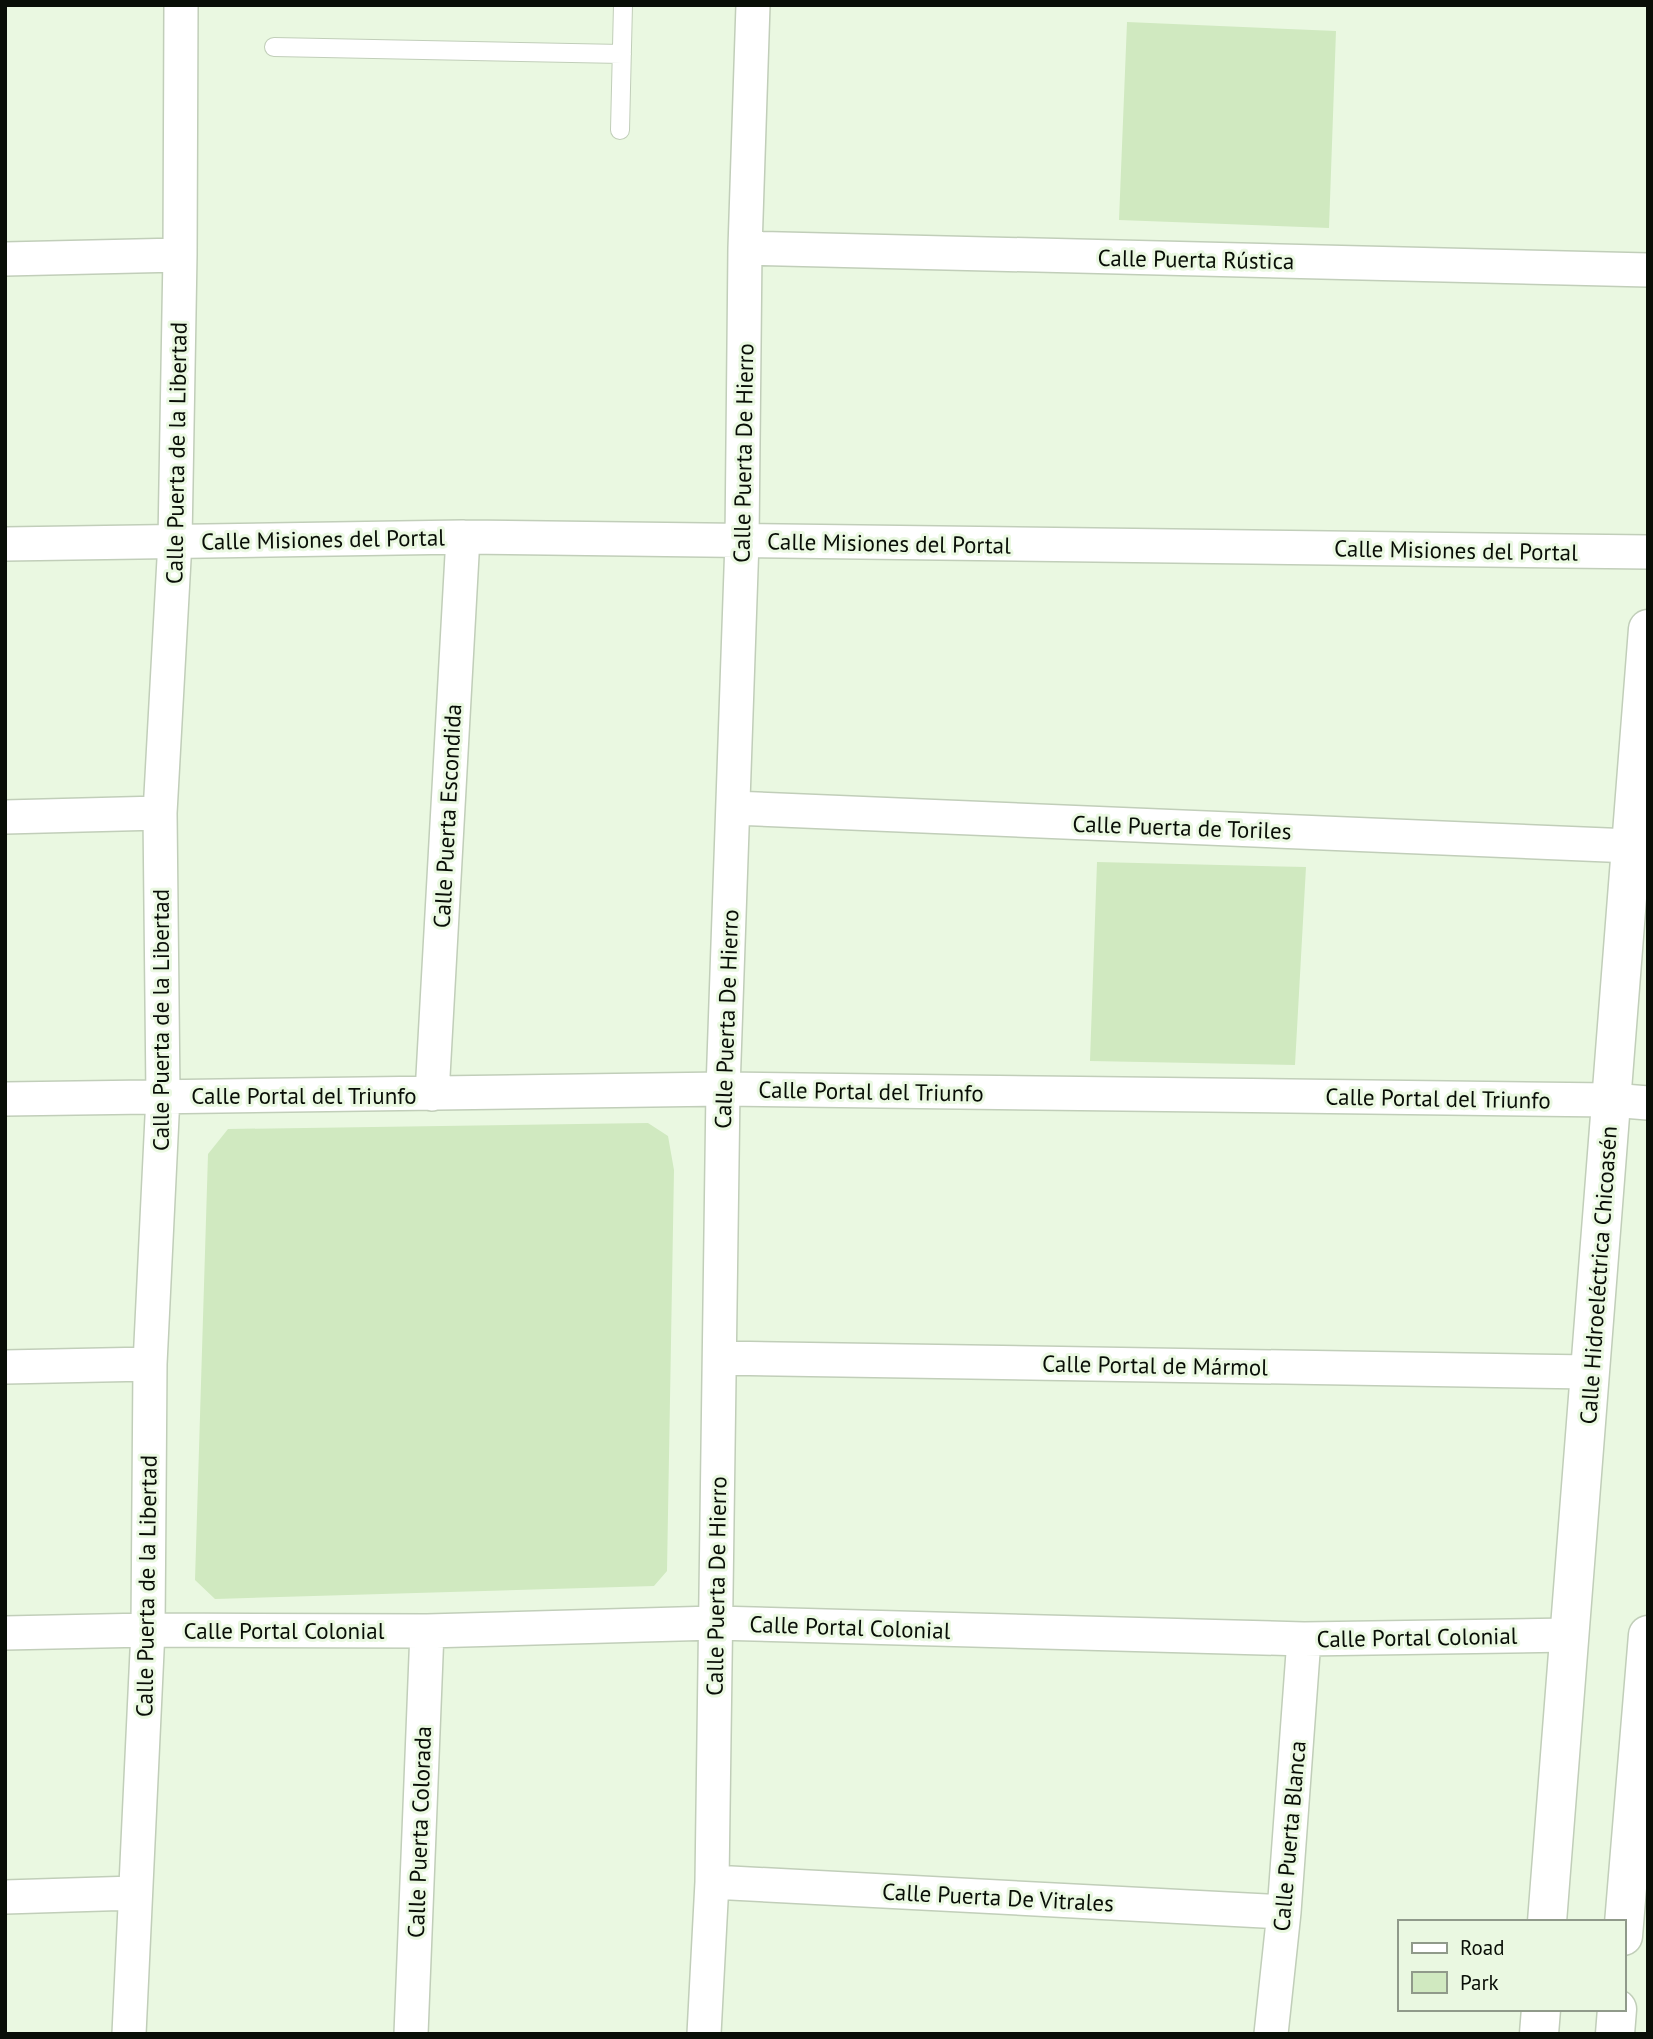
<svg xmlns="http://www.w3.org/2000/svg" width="1653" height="2039" viewBox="0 0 1653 2039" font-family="'PT Sans',sans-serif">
<rect width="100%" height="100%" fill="#eaf8e1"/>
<path fill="#d0e9c0" d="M1127,22L1336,31L1329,228L1119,220Z
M1097,862L1306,867L1295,1065L1090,1061Z
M648,1123L668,1136L674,1170L667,1571L654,1586L215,1599L195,1580L208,1154L228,1129Z"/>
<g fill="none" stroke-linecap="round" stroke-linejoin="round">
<defs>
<path id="lane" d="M274,47L622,54
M620,130L623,5"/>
<path id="street" d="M745,248L1648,270
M5,259L180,255
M5,544L463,537L1648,552
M733,808L1631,846
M5,817L160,813
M432,1094L463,537
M5,1099L723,1089L1611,1100L1648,1103
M720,1358L1590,1372
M5,1367L150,1364
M5,1633L148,1630L427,1631L715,1623L1304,1639L1570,1635
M712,1882L1284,1912
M5,1897L135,1893
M129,2034L148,1630L150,1364L163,1096L160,813L175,541L180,255L181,5
M411,2034L427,1631
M704,2034L712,1882L723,1089L742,541L745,248L753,5
M1271,2034L1284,1912L1304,1639"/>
<path id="secondary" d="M1547,1922L1648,629
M1623,1936L1648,1635
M1539,2034L1541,2009
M1615,2034L1617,2009"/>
</defs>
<use href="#lane" stroke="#c1ceb9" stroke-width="20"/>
<use href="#street" stroke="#c1ceb9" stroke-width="36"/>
<use href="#secondary" stroke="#c1ceb9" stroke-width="41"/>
<use href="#lane" stroke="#fff" stroke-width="18"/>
<use href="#street" stroke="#fff" stroke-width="33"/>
<use href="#secondary" stroke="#fff" stroke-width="38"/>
</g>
<g text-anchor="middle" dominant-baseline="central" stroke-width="6" stroke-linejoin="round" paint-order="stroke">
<g font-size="23" fill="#090e07" stroke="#eaf8e1">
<text transform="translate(1196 259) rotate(1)">Calle Puerta Rústica</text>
<text transform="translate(176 453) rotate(-89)">Calle Puerta de la Libertad</text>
<text transform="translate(743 453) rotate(-89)">Calle Puerta De Hierro</text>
<text transform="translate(323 539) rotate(-1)">Calle Misiones del Portal</text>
<text transform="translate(889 543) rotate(1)">Calle Misiones del Portal</text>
<text transform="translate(1456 550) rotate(1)">Calle Misiones del Portal</text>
<text transform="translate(447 816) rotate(-87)">Calle Puerta Escondida</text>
<text transform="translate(1182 827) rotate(2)">Calle Puerta de Toriles</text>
<text transform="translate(726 1019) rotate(-88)">Calle Puerta De Hierro</text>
<text transform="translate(160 1020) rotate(-90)">Calle Puerta de la Libertad</text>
<text transform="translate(871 1091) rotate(1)">Calle Portal del Triunfo</text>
<text x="304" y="1095">Calle Portal del Triunfo</text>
<text transform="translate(1438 1098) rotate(1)">Calle Portal del Triunfo</text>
<text transform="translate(1598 1275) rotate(-86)">Calle Hidroeléctrica Chicoasén</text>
<text transform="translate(1155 1365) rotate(1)">Calle Portal de Mármol</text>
<text transform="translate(146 1586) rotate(-89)">Calle Puerta de la Libertad</text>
<text transform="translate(716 1586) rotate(-89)">Calle Puerta De Hierro</text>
<text transform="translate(850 1627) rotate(2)">Calle Portal Colonial</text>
<text x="284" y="1630">Calle Portal Colonial</text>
<text transform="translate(1417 1637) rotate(-1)">Calle Portal Colonial</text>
<text transform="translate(419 1832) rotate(-88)">Calle Puerta Colorada</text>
<text transform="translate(1289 1836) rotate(-85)">Calle Puerta Blanca</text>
<text transform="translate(998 1897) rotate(3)">Calle Puerta De Vitrales</text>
</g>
</g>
<rect width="1653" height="2039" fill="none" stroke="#090e07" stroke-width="14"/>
<rect x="1398" y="1920" width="228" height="91" fill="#eaf8e1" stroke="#909a8a" stroke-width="2"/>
<rect x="1412" y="1943" width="35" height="10" fill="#ffffff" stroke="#909a8a" stroke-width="2"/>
<text x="1460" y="1955" font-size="21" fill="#090e07">Road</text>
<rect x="1412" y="1972" width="35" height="21" fill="#d0e9c0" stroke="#909a8a" stroke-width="2"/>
<text x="1460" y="1990" font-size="21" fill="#090e07">Park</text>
</svg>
